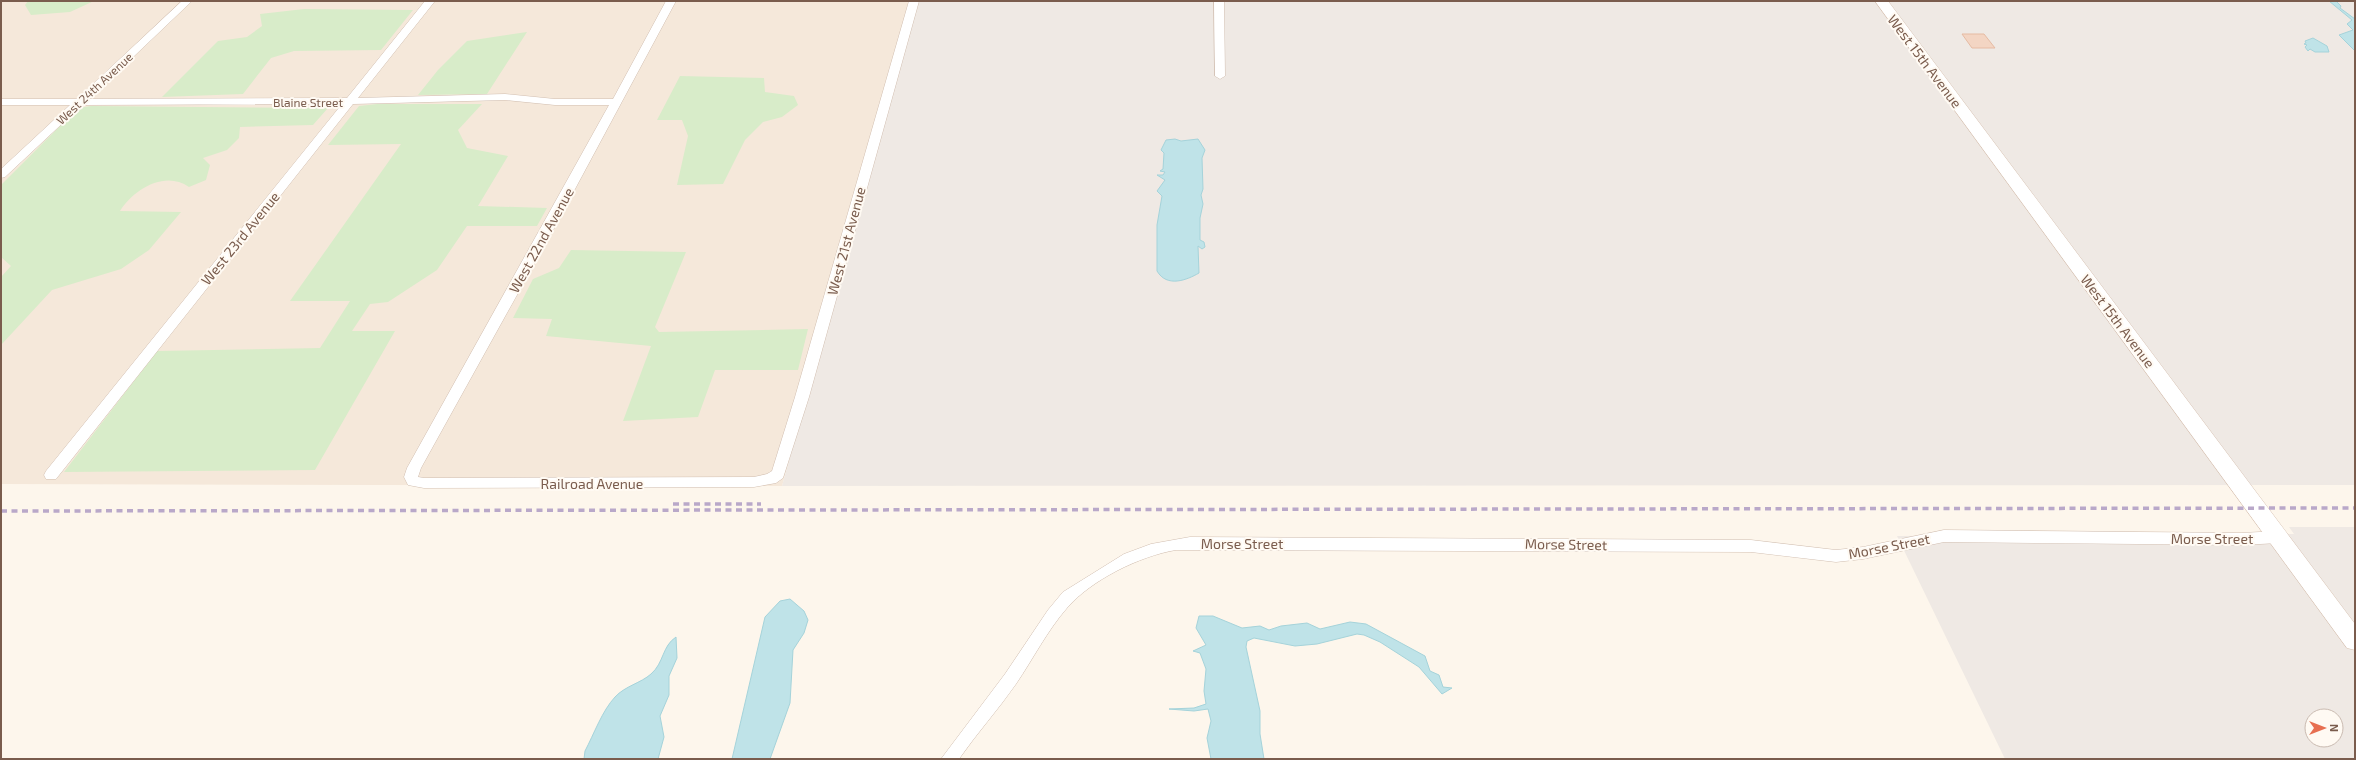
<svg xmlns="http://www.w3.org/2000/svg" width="2356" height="760" viewBox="0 0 2356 760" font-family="'Exo 2',sans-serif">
<rect width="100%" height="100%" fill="#fdf6ec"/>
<path fill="#f5e8da" d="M1,1H915L782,486L1,484Z"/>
<path fill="#efe9e4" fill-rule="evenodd" d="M915,1H2355V485L782,486Z
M2289,527H2355V759H2005L1897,536L2294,534ZM2312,716H2336V740H2312Z"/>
<path fill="#d8ecc9" d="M28,1H94L70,12L31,15L25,5Z
M304,9L413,10L381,50L294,51L271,58L243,94L162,97L218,41L247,37L262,26L260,14Z
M527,32L487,94L418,95L438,70L467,41Z
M680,76L764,78L765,92L794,96L798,105L782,117L763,122L745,140L723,184L677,185L688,136L682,120H657Z
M377,104H482L458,130L467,148L508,156L478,206L547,208L537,226H467L437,270L388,302L370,304L352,331H395L315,470L64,472L157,351L320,348L350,301H290L401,144L328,145L359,106Z
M91,106L328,108L313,125L240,127L239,138L227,150L203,158L210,165L206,180L189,187C165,170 134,189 120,211L181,212L149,250L121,269L52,290L1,345V277L11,266L1,257V185L78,108Z
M571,250L686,252L655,327L659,332L808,329L798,370H715L698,417L623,421L651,346L546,336L552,319L513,318L533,279L559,268Z"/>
<path fill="#bfe3e8" stroke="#a5d3da" d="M2329,1H2336L2341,6L2340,8L2355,19V51L2339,35L2353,30L2347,24L2352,20Z
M2313,38L2327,46L2329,52H2315L2310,49L2308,51L2305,47L2307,45L2304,44L2306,43L2305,41Z
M1175,139L1181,141L1198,139L1205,150L1202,158L1203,189L1201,195L1203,204L1200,218V240L1204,242L1205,247L1202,249L1198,246L1199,273C1187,280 1167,288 1157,271V225L1162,196L1157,191L1165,180L1157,175H1163L1165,172L1160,171L1163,169L1164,153L1161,150L1166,140Z
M790,599L804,611L808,620L804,633L793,650L790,703L770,759H732L765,617L780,601Z
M1199,616H1213L1242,628L1260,626L1269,630L1281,626L1307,623L1320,629L1350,622L1366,624L1425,656L1430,671L1439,675L1443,687L1452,688L1442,694L1419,667L1380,642L1364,635L1357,634L1317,644L1295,646L1254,638L1247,641L1246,647L1260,711V734L1264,759H1211L1207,738L1211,721L1208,709L1194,711L1169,709L1194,708L1206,704L1204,691L1206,669L1200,653L1193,651L1206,645L1196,628Z
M676,637L677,658L669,676V695L660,716L664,737L658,759H584L585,751C594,734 602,711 615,697C625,686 641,683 651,674C664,663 662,646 676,637Z"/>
<path fill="#f3d5c3" stroke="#e6bba3" d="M1962,34H1984L1995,48H1972Z"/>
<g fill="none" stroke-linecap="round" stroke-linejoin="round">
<defs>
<path id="minor" d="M182,1H192L89,99L347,98L425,1H435L358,98L505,94L555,99H613L666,1H676L553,230L421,468L418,477L424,478L754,477L767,474L772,471L795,397L909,1H919L809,397L783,478L776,483L754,487L424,488L408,485L404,477L407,468L609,105H555L505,100L353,104L56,479H46L44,475L46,471L342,104L82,105L5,177L1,178V169L70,105H1V99H77Z
M1214,1H1224L1225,76L1220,79L1215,76Z
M1944,530L2242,533L2278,531L2283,533L2285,537L2283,541L2278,543L2242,545L1944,542L1863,559L1836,562L1751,552L1176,550C1140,556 1091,580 1067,608C1047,631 1033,659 1016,684C998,710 977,733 959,759H941L1005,674L1048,610L1063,592L1124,554L1151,544L1190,537L1751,540L1836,550L1863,547Z"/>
<path id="secondary" d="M1875,1H1888L2355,624V650L2347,648Z"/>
</defs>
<use href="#minor" stroke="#d1beb0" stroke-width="1"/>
<use href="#secondary" stroke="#d6c0b0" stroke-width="1"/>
<use href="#minor" fill="#fff" fill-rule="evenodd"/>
<use href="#secondary" fill="#fff" fill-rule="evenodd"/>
<path stroke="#b9a8c9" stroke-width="3.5" stroke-dasharray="6 4.5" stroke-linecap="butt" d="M673,504H761
M1,511L2355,508"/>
</g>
<g text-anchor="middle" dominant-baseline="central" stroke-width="4" stroke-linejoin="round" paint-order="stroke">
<g font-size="12" fill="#7a5c4d" stroke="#fffaf3">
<text transform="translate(94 88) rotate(-43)">West 24th Avenue</text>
<text x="308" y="102">Blaine Street</text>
</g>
<g font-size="14" fill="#7a5c4d" stroke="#fffaf3">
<text transform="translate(1925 61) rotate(53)">West 15th Avenue</text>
<text transform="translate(240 238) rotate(-51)">West 23rd Avenue</text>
<text transform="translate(541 240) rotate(-61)">West 22nd Avenue</text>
<text transform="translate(846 241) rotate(-75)">West 21st Avenue</text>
<text transform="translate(2118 321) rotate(53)">West 15th Avenue</text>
<text x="592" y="483">Railroad Avenue</text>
<text x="2212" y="538">Morse Street</text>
<text x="1242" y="543">Morse Street</text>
<text transform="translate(1566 544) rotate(1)">Morse Street</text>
<text transform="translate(1889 546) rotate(-11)">Morse Street</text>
</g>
</g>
<rect width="2356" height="760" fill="none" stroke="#7a5c4d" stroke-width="4"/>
<g transform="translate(2324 728) rotate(90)"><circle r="19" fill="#fffaf3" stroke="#cabbb1"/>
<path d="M0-3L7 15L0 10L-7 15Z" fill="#e76f51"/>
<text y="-6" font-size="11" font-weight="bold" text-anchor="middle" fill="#7a5c4d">N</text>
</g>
</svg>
